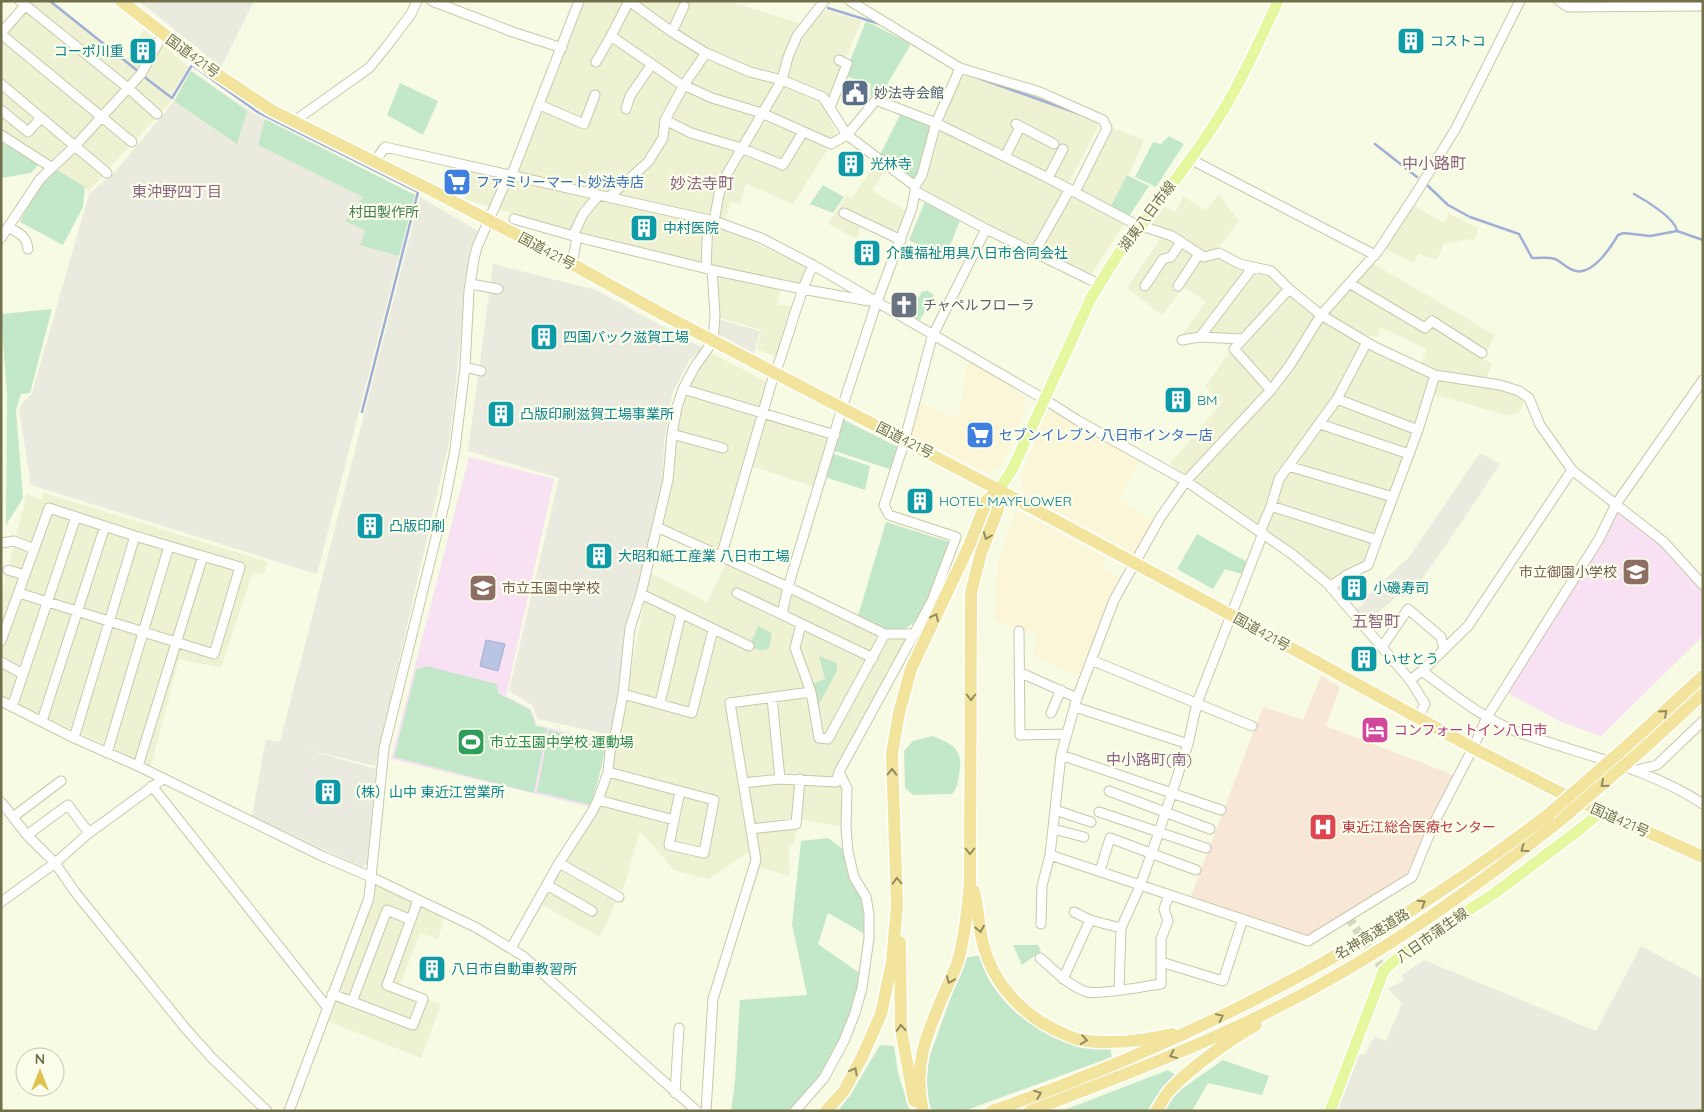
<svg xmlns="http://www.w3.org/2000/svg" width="1704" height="1112" viewBox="0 0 1704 1112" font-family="Quicksand,'Noto Sans JP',sans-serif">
<rect width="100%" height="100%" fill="#f7fbe4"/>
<path fill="#eef2d3" d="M32,1H49L126,60L144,29L189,67L169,98L172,100L89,191L1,132V36Z
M581,1H728L802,24L779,82L736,152L712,218L515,173Z
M822,9L862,21L830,94L821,101L837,135L793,204L746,184L740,204L731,202L725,221L717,218L726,178L785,78L799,37Z
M960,74L1038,95L1096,121L1098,128L1033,248L918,190L938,128Z
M1110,127L1144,140L1111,216L1124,224L1090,276L1037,252Z
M874,166L884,172L872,190L906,211L898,235L862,218L857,239L828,224L847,196L851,199Z
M473,170L593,198L572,232L464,199Z
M1219,194L1239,221L1217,249L1236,259L1265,267L1317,317L1289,362L1267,391L1187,475L1170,464L1222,402L1205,387L1240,337L1182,335L1206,302L1184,287L1162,315L1127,288L1163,235L1145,231L1162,204L1175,213L1183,197L1206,210Z
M599,199L710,225L749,240L806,267L802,285L576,235L584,216Z
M1409,202L1444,223L1448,213L1478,228L1475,239L1462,240L1451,243H1444L1437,260L1418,254L1414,263L1383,248Z
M1372,263L1495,335L1483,359L1492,364L1485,381L1438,371L1421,363L1427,349L1380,327L1378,337L1359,334L1325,314Z
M714,273L781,288L777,305L792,307L778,357L757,349L761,330L718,317Z
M1322,319L1432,377L1365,563L1330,580L1191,480L1272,392Z
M709,352L767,382L761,416L830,436L815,487L745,464L718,553L659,525L680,406L687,387Z
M1438,377L1518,393L1524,399L1520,412L1509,416L1433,394Z
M44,493L268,562L264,574L253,572L221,668L179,659L150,769L136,759L1,696V595L27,494L41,500Z
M726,563L881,637L908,636L831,779L800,776L738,780L752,850L708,879L674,870L640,831L623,890L604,885L562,862L597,812L614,755L650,573L707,602Z
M779,782L841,783L845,791L843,827L799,819L794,844L788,845L790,876L758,867L746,786Z
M559,870L616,902L600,937L539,903Z
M374,881L445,915L438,939L420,933L399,987L441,1005L421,1058L325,1020Z"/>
<path fill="#fbf6d8" d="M968,360L1022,394L1027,407L1001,465L987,473L906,433L916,400L958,419Z
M1054,410L1141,457L1119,500L1156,523L1138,556L1024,493L1021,477L1045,415Z
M1016,510L1106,558L1101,567L1121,578L1109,596L1087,657L1076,675L1033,656L1038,635L995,621L996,581L999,559Z"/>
<path fill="#eaebde" d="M139,1H254L221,67Z
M191,71L258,116L415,195L317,574L31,485L19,411L22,403L32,393L89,194L115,172L174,101Z
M420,197L478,231L470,249L450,438L375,766L304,749L376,769L367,864L362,867L252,816L266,739L280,742Z
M493,264L596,290L704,349L690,359L672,394L664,443L662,487L638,589L626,624L620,692L609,735L538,719L532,705L509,691L559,478L468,451Z
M717,319L760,331L754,354L716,333Z
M1480,453L1500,464L1461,523L1420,582L1403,598L1400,594L1365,624L1354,611L1363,604L1362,601L1409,557Z
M1641,946L1703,979V1111H1329L1351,1051L1364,1055L1375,1036L1386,1041L1402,1003L1388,989L1404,980L1402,975L1424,960L1596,1031Z"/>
<path fill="#f7e1f3" d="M469,457L554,479L506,696L531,709L537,725L607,741L590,807L391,759Z
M1618,511L1660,542L1703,589V636L1601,736L1559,721L1506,692L1601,540Z"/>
<path fill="#f8e6d7" d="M1321,676L1340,687L1326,726L1454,775L1405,878L1304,938L1191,896L1263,707L1303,720Z"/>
<path fill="#c3e8c9" d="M866,21L911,44L879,98L870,96L871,84L844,76Z
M191,71L247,111L237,144L174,101Z
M400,83L438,101L423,135L387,115Z
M901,113L932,125L917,177L911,179L879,157Z
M265,119L415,195L399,256L360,245L365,230L345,221L363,197L258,145Z
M1169,136L1184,144L1156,187L1135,177L1153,142L1161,144Z
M1,143L11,146L38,165L31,173L1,178Z
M54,168L85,187L83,207L63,245L20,222L41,180Z
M1127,175L1149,186L1128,218L1110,208Z
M823,185L844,197L833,213L810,204Z
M926,199L961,218L945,258L909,240Z
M926,290L934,295L920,320L913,317L918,307L915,305L922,291L925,292Z
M52,309L30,393L21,394L16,410L23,498L6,525L7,395L1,314Z
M842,419L898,447L892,470L832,450Z
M831,453L870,466L865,490L825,477Z
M886,522L950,542L926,609C900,642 890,631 858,616Z
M1197,534L1247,562L1242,574L1225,569L1213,589L1177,569Z
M758,626L772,633L769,649L761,650L749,647Z
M819,656L837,663V671L817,708L810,685L825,679Z
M426,666L497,684L498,693L530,710L536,726L547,728L534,793L394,757L416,670Z
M549,730L606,744L602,765L591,805L537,792Z
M932,736C954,744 964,750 959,775C958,783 957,788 952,794L913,795L905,788L904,751L913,741Z
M828,838L843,849L846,867L862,899L865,934L828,913L818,944L861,974L860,984L842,1040L820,1078L790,1111H731L735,1081L740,1000L807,995L792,924L801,841Z
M1013,945H1038L1041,951L1022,965Z
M980,955C989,1000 1037,1035 1079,1045C1089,1047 1100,1047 1110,1048L1112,1057L964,1111H931L925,1083L930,1055L965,958Z
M880,1045L894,1046L898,1073L910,1111H838L852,1092Z
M1223,1060L1269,1076L1262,1095L1208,1083L1192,1111H1163L1173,1095Z
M1168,1070L1175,1075L1156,1100L1151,1111H1062Z"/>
<path fill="#b9c5e3" stroke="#a0afd5" d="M486,640L505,644L498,671L480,666Z"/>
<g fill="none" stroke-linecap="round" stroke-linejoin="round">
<path stroke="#a0afd5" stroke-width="2.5" d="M50,1L139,72
M828,8L880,24
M143,76L172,98L192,65L259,113L418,192L362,412
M981,79L1077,113
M1375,144L1417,177
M1427,185L1448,205L1470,217L1519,234L1532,258C1539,258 1549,257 1555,259C1562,262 1568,270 1576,271C1593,275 1611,247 1618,235L1624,233L1650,236L1677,231L1703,240
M1634,194C1645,200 1675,218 1677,231"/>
<path stroke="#d6d8be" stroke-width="9" stroke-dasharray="9 4.5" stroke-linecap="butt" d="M1348,917L1384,970"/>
<defs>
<path id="minor" d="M20,1L128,88L157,114
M432,1L513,32L562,48
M629,1L672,32L706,53L750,72L782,80L823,97L847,135L876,100L936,123L1048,178L1133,223L1172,236L1204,257L1219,253L1240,264L1271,271L1289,289L1321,315L1375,347L1435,375L1500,385L1519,391L1529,398L1540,425L1572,470
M629,1L611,36L679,83L712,98L762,113L831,144L847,135L915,186
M850,1L960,68L1040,92L1103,120L1107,128L1075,192
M1520,1L1456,128L1417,192L1378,251L1321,315L1290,365L1271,390L1186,481L1160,518L1114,600L1077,698L1061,755L1050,855L1308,941L1412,877L1434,823L1473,748L1487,717L1599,539L1616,504L1703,380
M1559,1L1568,7L1703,6
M672,32L684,6
M1,33L25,6
M1,34L132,142
M596,62L611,36
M1,84L107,173
M540,105L584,124L595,95
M830,108L847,64L839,60
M626,109L630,96L652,64
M1,110L28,132L41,118
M665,120L691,133L741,148L783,165L803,132
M300,123V117L369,68L387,46L411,14L417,1
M1016,124L1054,144
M1,135L51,167
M1005,157L1020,127
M1190,159L1375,255
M375,161L385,147L714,221L761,238L813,265L1044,399L1077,420L1186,481L1292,554L1328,584L1410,680L1425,704L1418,717
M1048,178L1063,149
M915,191L986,229L1099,284
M609,197L648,162L663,138L665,120L684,85L706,53
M844,213L901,240
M514,219L577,237L712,270L802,289L869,301
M714,221L719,194L724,179L782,80L788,57L797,36L824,1
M8,227C20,234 26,235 28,249
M573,236L583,214L599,195
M1,238L40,179L75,146L141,74L163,34
M1034,253L1070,189
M572,264L577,237
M706,268L708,220
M1349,283L1425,328L1432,321L1482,353
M471,284L498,289
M1145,286L1163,259L1171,257L1181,242
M1178,286L1199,254
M1200,337L1253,267
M1182,340L1200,337L1243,339
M465,367L481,371
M683,389L835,435
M1271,390L1234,349L1289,289
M1337,399L1418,430
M1320,424L1409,454
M672,434L723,448
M1288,466L1393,497
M1271,506L1377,540L1418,430L1435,375
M657,527L788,587L885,634H914
M1260,532L1271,506L1279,479L1337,399L1367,342
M1,543L14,541L34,549
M721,557L772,381C788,343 795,303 813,265
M8,570L25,575
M1330,587L1347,575L1368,565L1377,540
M737,593L873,658
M641,594L749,646
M782,614L788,587L842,408L875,307L912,208L915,191V186L922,175L936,123L960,68
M801,624L795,648L811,692L819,738L828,739L885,634
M1019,631L1020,735L1067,734
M1,641L49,508L135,536L240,567L214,654L19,593
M1382,647L1408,609L1441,637L1444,649
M1091,660L1252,726
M1,662L23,674
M1422,671C1452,693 1483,719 1518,732C1581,755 1647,767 1703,804
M1019,672L1077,698
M1410,680L1422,671L1468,626L1572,470L1664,542L1703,585
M623,694L692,713L713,630
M772,698L780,779
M1,701L74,738L138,766L322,856L371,877L477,928L523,956L697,1111
M660,703L681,614
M12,707L76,517
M1075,707L1188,744
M1051,713L1061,690
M42,721L105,526
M74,738L135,536
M107,753L169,546
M1061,755L1221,810
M138,766L203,556
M1637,770L1657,765L1703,721
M608,772L714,800L704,853L669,845L680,791
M743,783L780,779L836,782L839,772L932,601L956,537L889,515L884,505L903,446L932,337L986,229
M152,786L327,1007
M1109,791L1210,829
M598,800L674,820
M1,802L27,835L55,863L75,892L186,1029L212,1058L267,1111
M1055,810L1091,822
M1099,812L1206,848
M13,817L61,781
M751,829L796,824L800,779
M1053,829L1084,837
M27,835L68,805L89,833
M559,863L619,897
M1100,871L1110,838L1196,870
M547,885L592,911
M1,902L55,863L89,833L163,779
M1074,912L1090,920L1121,928
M1041,924L1042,886L1050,855
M511,948L559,863L592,812L598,800L608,772L610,752L616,731L623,694L630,628L641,594L668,480L672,434L677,407L683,389L694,368L713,341L715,315L712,270
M1040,958C1054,970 1069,986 1087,992C1101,995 1145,986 1161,984V939L1168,921L1164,909L1169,895
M1161,962L1223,981L1243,919
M1063,979L1090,920
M1119,990L1121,928L1140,886L1159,832L1188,744L1197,703L1263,533
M332,994L413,1025L423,999L387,985L418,900
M352,1002L387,910L411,920
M675,1093L679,1028
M289,1111L369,898L384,748L445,501L455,449L465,367L469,291L474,259L477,247L507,179L512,174L579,1
M706,1111L713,999L756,860L730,703L811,692
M795,1111L824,1078L844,1041L855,1013L862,988L869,938V914L866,897L854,877L848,852L846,827L847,788L839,772"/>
<path id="major" d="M999,490L1013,468L1091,298L1130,235L1141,226L1146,219C1174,182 1203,144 1227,104C1246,71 1262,36 1278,1
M1330,1111L1384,970L1406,951L1495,893L1579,830L1602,811"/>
<path id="highway" d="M121,1L205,66L271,110L437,193L572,264L662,314L999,490L1231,615L1473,748L1559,792L1703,857
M1628,745L1703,676
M1641,751L1703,694
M974,891C979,909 978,929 984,947C995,987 1026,1018 1064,1034C1069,1036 1075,1039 1081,1040C1112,1045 1142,1041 1172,1034
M900,942L901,1029L914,1101
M826,1111L844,1091L862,1057L881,1014L892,962L897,906L892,754L899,713L911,669L969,546L987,500L999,490
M923,1111C912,1064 928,1031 946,989C950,980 955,971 958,961C965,935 968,908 970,881L971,593L981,553L998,509L999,490
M992,1111C1194,1041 1381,943 1550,813
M1030,1111C1114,1079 1198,1047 1278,1007C1380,956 1473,889 1562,819
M1156,1111C1161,1104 1164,1097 1169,1091C1190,1068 1228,1041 1256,1025"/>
</defs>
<use href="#minor" stroke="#c8c8a9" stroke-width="11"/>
<use href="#major" stroke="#fff" stroke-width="14"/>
<use href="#highway" stroke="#fff" stroke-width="15"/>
<use href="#minor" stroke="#fff" stroke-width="9"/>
<use href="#major" stroke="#e5f79f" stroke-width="11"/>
<use href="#highway" stroke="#f2e49d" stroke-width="12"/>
<defs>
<path id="highway-bridge" d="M1550,813L1628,745
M1562,819L1641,751"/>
</defs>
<use href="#highway-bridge" stroke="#fff" stroke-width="15" stroke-linecap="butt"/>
<use href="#highway-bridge" stroke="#f2e49d" stroke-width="12"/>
</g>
<defs><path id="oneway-chevron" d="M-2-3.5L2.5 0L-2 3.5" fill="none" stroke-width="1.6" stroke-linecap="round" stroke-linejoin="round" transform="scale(1.25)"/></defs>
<g stroke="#928c60">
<use href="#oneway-chevron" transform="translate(987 536) rotate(112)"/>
<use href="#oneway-chevron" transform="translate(935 617) rotate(-65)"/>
<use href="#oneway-chevron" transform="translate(971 697) rotate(90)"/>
<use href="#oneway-chevron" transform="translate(1664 713) rotate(-42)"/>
<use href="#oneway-chevron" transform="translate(892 772) rotate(-89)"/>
<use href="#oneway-chevron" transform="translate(1604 784) rotate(139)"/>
<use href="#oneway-chevron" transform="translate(1524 849) rotate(144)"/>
<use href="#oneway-chevron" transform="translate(970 851) rotate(90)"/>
<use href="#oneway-chevron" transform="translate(897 881) rotate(-92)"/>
<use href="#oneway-chevron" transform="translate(1422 903) rotate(-33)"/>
<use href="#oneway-chevron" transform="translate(980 929) rotate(79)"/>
<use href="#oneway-chevron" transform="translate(950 980) rotate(113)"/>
<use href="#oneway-chevron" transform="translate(1220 1017) rotate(-26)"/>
<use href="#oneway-chevron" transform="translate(901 1028) rotate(-94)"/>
<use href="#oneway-chevron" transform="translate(1084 1040) rotate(9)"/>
<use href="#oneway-chevron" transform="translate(1173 1055) rotate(156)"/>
<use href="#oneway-chevron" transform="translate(854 1071) rotate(-61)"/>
<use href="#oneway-chevron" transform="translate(1038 1094) rotate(-21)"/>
</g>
<defs>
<symbol id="building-square" viewBox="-11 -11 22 22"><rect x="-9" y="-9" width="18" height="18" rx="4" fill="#0f9aa8" stroke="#fafeea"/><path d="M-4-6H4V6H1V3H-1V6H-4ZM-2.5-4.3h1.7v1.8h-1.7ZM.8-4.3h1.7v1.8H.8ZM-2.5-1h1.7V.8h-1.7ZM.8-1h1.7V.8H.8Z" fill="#fff"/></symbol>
<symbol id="civic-square" viewBox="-11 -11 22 22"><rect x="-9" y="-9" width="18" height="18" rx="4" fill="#5c6f8a" stroke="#fafeea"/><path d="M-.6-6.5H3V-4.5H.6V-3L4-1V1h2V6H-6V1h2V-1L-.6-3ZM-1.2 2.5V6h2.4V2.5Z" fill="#fff"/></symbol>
<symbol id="supermarket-square" viewBox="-11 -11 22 22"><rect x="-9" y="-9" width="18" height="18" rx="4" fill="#3f7fe0" stroke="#fafeea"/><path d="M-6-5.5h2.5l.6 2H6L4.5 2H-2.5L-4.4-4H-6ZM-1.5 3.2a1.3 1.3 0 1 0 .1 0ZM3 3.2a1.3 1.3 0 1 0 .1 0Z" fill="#fff"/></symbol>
<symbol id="church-square" viewBox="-11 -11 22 22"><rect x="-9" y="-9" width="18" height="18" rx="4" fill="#6b7280" stroke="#fafeea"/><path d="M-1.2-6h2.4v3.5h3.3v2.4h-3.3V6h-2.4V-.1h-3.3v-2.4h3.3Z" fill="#fff"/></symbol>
<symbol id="school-square" viewBox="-11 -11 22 22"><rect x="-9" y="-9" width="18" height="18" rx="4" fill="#8d6e63" stroke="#fafeea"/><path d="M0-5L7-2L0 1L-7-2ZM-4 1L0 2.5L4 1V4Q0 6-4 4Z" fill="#fff"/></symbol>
<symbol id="hotel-square" viewBox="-11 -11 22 22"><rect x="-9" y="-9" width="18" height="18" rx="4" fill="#d1479c" stroke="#fafeea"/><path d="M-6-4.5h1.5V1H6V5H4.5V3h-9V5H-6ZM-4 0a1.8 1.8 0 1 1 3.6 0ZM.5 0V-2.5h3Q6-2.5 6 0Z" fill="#fff"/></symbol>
<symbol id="stadium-square" viewBox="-11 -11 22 22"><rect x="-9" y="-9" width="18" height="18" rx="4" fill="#2e9e5b" stroke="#fafeea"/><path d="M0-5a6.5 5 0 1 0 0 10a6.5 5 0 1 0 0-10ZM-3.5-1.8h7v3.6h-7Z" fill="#fff"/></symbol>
<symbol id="hospital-square" viewBox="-11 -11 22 22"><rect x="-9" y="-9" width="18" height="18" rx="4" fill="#e0444e" stroke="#fafeea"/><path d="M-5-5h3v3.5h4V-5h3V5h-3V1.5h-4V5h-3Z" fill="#fff"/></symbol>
</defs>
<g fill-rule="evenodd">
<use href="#building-square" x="1395" y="25" width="32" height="32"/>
<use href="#building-square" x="127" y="35" width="32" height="32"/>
<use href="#civic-square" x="839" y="77" width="32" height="32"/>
<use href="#building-square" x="835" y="148" width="32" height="32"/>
<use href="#supermarket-square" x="441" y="166" width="32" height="32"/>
<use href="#building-square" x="628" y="212" width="32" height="32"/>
<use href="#building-square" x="851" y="237" width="32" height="32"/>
<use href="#church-square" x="888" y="289" width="32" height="32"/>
<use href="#building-square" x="528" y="321" width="32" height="32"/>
<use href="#building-square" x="1162" y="384" width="32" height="32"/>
<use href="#building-square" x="485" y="398" width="32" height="32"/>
<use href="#supermarket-square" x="964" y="419" width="32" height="32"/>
<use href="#building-square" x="904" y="485" width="32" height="32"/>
<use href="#building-square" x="354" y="510" width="32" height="32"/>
<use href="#building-square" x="583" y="540" width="32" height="32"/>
<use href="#school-square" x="1620" y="556" width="32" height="32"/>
<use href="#school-square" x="467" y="572" width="32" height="32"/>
<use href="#building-square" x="1338" y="572" width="32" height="32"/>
<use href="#building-square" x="1348" y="643" width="32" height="32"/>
<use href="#hotel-square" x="1359" y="714" width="32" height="32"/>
<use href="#stadium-square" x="455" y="726" width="32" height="32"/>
<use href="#building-square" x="312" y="776" width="32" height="32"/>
<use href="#hospital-square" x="1307" y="811" width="32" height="32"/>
<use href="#building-square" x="416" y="953" width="32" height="32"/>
</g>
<g text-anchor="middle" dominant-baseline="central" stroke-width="4.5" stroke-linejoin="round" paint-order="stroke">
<g font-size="14" fill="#0d838f" stroke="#fafeea" text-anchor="start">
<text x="1430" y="41">コストコ</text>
<text x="124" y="51" text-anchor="end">コーポ川重</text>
<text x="870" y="164">光林寺</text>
<text x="663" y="228">中村医院</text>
<text x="886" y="253">介護福祉用具八日市合同会社</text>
<text x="563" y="337">四国パック滋賀工場</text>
<text x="1197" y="400">BM</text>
<text x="520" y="414">凸版印刷滋賀工場事業所</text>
<text x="939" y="501">HOTEL MAYFLOWER</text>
<text x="389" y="526">凸版印刷</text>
<text x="618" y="556">大昭和紙工産業 八日市工場</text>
<text x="1373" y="588">小磯寿司</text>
<text x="1383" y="659">いせとう</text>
<text x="347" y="792">（株）山中 東近江営業所</text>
<text x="451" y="969">八日市自動車教習所</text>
</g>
<g font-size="14" fill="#726f4b" stroke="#fafeea">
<text transform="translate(193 56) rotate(36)">国道421号</text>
<text transform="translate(1147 216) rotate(-53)">湖東八日市線</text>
<text transform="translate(547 251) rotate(28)">国道421号</text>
<text transform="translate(905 440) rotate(27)">国道421号</text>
<text transform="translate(1262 632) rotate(29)">国道421号</text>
<text transform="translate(1620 820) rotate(24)">国道421号</text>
<text transform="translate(1372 934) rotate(-31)">名神高速道路</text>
<text transform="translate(1432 935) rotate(-35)">八日市蒲生線</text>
</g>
<g font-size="14" fill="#4e5e75" stroke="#fafeea" text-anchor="start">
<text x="874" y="93">妙法寺会館</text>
</g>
<g font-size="14" fill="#366cbe" stroke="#fafeea" text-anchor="start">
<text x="476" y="182">ファミリーマート妙法寺店</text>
<text x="999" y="435">セブンイレブン 八日市インター店</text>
</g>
<g font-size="14" fill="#467d55" stroke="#fafeea">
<text x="384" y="212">村田製作所</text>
</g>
<g font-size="14" fill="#5b616d" stroke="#fafeea" text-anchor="start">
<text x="923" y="305">チャペルフローラ</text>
</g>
<g font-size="14" fill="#785e54" stroke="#fafeea" text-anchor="end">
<text x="1617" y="572">市立御園小学校</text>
<text x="502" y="588" text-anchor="start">市立玉園中学校</text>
</g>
<g font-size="14" fill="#b23c85" stroke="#fafeea" text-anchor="start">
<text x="1394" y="730">コンフォートイン八日市</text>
</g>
<g font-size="14" fill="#27864d" stroke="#fafeea" text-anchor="start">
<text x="490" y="742">市立玉園中学校 運動場</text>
</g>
<g font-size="14" fill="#be3a42" stroke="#fafeea" text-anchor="start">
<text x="1342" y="827">東近江総合医療センター</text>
</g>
<g font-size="15" fill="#8e6384" stroke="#fafeea">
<text x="177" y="191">東沖野四丁目</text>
<text x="1149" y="759">中小路町(南)</text>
</g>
<g font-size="16" fill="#8e6384" stroke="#fafeea">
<text x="1434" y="163">中小路町</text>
<text x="702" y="183">妙法寺町</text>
<text x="1376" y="621">五智町</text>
</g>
</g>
<rect width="1704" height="1112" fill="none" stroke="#726f4b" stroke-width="5"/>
<g transform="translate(40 1072)"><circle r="24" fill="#fafeea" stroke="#c4c5aa"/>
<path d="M0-4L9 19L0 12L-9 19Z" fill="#dfc14f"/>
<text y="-8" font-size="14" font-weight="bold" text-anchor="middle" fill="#726f4b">N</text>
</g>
</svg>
